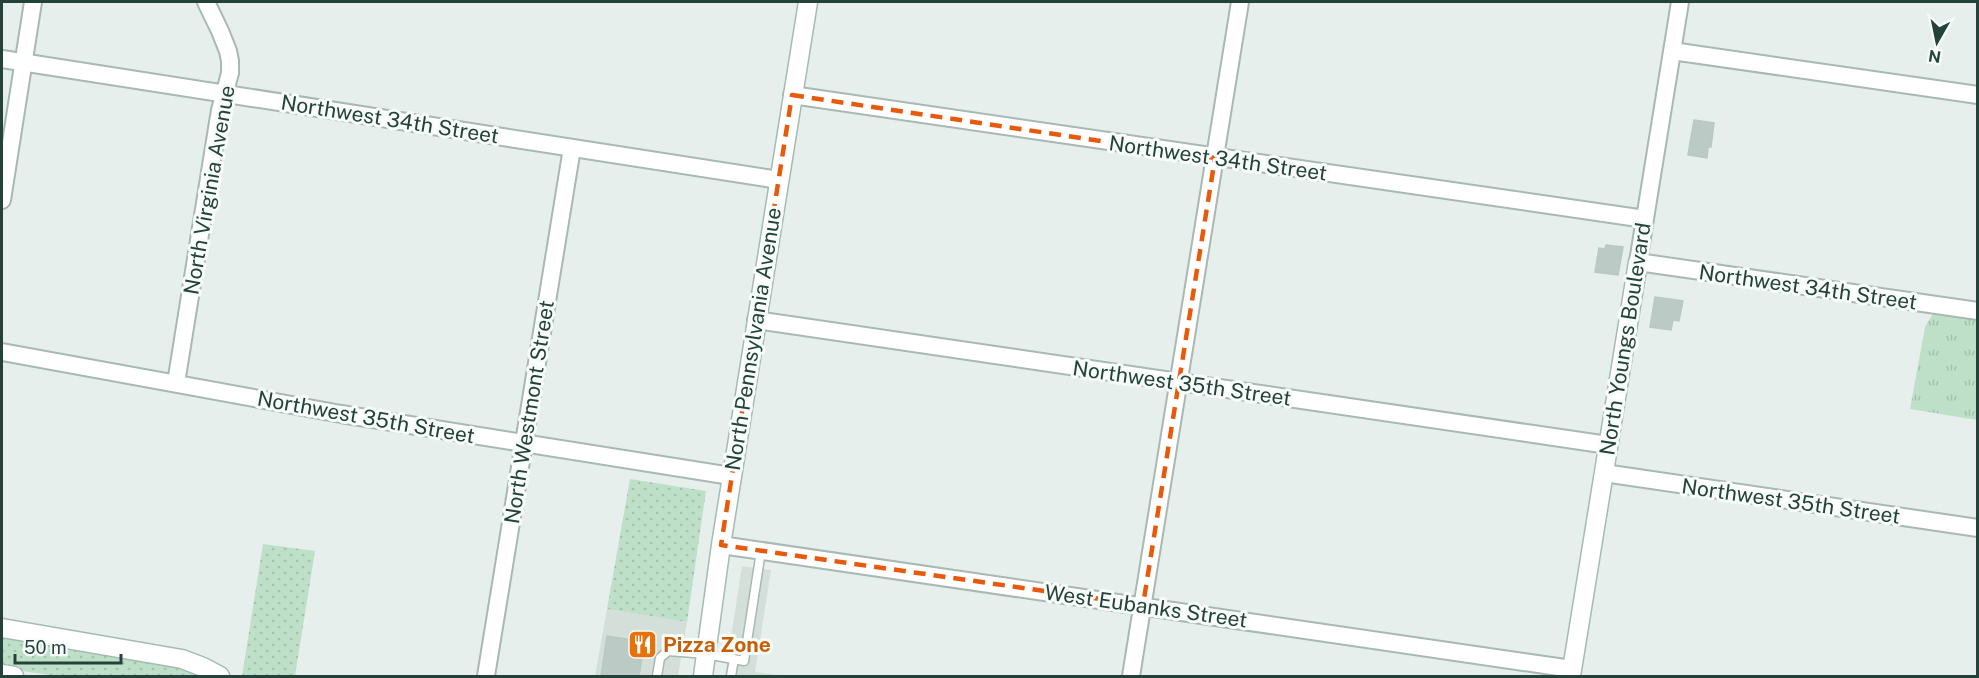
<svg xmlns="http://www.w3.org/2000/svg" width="1979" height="678" viewBox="0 0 1979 678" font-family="'Public Sans',sans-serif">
<defs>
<pattern id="grass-dots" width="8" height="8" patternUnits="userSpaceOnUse" patternTransform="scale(1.5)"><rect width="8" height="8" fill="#bfe0c8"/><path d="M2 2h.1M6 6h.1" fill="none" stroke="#a4c1ad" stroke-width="1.8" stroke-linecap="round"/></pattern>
<pattern id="park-tufts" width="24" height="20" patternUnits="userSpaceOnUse" patternTransform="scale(1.5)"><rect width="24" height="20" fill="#bfe0c8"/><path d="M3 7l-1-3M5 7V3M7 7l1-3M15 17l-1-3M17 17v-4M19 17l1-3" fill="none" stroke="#a4c1ad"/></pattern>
</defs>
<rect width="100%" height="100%" fill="#e6efeb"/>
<path fill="#d4dfda" d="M742,566L771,570L755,672L785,676H725Z
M607,609L687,622L678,676H595Z"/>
<path fill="url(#grass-dots)" d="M630,479L706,491L687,622L607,609Z
M263,544L315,551L295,676H242Z
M2,635L153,660L194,672L201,676H56L2,668Z"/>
<path fill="url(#park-tufts)" d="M1935,310L1977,317V420L1910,409L1925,327Z"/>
<path fill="#bbcac4" stroke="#b8c9c2" stroke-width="1.5" d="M1694,120L1714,123L1711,147H1708L1707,158L1688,155Z
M1606,245L1623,247L1618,275L1595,272L1599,248L1605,249Z
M1655,297L1683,301L1679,321L1673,320L1671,330L1650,327Z
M607,636L633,640L634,636L645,638L639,676H601Z"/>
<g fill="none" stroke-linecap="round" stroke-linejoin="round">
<defs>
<path id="lane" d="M657,676L660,658L668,651L706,654L744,661L761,551
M731,676L734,659"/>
<path id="street" d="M1680,2L1638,262L1978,311
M1672,51L1978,95
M2,59L779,180
M792,95L1645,219
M2,200L33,2
M756,320L1608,445
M2,352L341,414L731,476
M176,383L220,110L230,73V61L228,51L220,31L206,2
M1604,473L1978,528
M721,545L1572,669
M486,676L572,148
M1131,676L1240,2"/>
<path id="secondary" d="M2,628L182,659L203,667L220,676
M2,674L14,676
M703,676L721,545L808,2
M1571,676L1638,262"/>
</defs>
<use href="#lane" stroke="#a8b8b2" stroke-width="11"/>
<use href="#street" stroke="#a8b8b2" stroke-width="20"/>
<use href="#secondary" stroke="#a4bbb3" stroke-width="21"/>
<use href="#lane" stroke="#fff" stroke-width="8"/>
<use href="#street" stroke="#fff" stroke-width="16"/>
<use href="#secondary" stroke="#fff" stroke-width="18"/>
</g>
<path fill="none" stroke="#e8590c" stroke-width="4.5" stroke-dasharray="12 8" stroke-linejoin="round" d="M792,95L1215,158L1143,605L721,545Z"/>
<defs>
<symbol id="restaurant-square" viewBox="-11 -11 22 22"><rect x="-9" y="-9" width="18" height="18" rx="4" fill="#e8710a" stroke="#f7fbf9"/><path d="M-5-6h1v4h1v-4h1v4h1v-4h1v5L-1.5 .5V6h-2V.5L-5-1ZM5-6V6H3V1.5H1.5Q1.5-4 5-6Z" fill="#fff"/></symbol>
</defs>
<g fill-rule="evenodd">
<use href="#restaurant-square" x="626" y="628" width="33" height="33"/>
</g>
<g text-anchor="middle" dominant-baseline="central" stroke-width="6" stroke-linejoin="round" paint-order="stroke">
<g font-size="21" fill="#24423a" stroke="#f7fbf9">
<text transform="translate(390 119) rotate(9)">Northwest 34th Street</text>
<text transform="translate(1218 158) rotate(8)">Northwest 34th Street</text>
<text transform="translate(209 190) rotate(-80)">North Virginia Avenue</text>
<text transform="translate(1808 287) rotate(8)">Northwest 34th Street</text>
<text transform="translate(753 339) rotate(-81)">North Pennsylvania Avenue</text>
<text transform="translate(1625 339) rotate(-81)">North Youngs Boulevard</text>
<text transform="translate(1182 383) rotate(8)">Northwest 35th Street</text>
<text transform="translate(529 412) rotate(-81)">North Westmont Street</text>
<text transform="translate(366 417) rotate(10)">Northwest 35th Street</text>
<text transform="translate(1791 501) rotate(8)">Northwest 35th Street</text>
<text transform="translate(1146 606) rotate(8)">West Eubanks Street</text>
</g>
<g font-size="21" font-weight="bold" fill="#c56008" stroke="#f7fbf9" text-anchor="start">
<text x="663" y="644">Pizza Zone</text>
</g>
</g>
<rect width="1979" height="678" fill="none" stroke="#24423a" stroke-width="6"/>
<g transform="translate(1937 42) rotate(189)" stroke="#f7fbf9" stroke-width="4.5" paint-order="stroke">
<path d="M0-4.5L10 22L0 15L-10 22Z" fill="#24423a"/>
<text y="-9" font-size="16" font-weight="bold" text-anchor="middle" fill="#24423a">N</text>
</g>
<path d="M15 654v9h106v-9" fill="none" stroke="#24423a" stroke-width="3"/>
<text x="24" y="654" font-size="18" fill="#24423a" stroke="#f7fbf9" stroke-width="4.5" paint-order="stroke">50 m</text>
</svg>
